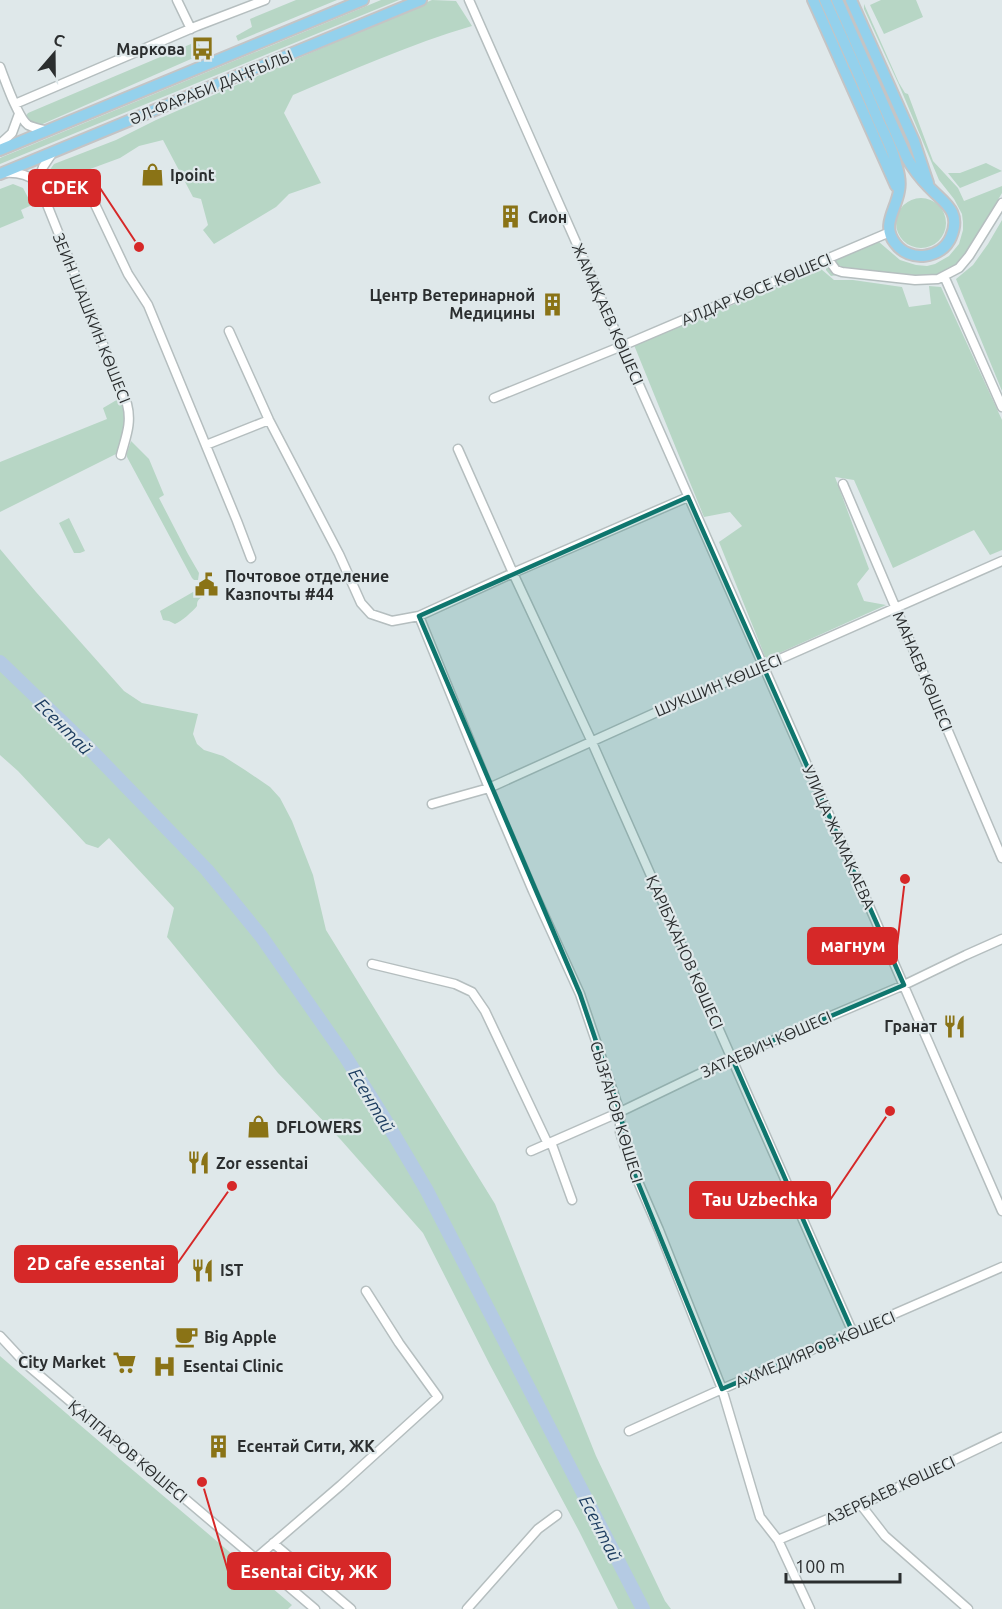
<svg xmlns="http://www.w3.org/2000/svg" width="1002" height="1609" viewBox="0 0 1002 1609" font-family="Ubuntu,sans-serif">
<rect width="100%" height="100%" fill="#dfe8ea"/>
<path fill="#b7d6c5" d="M296,0H337L238,41L236,36L252,27L250,19Z
M381,0H399L0,164V158Z
M432,0L456,1L472,26C411,44 352,70 293,95L284,113L321,183L289,194L276,207L214,244L203,230L208,225L201,199L193,197L163,140L139,146L120,158L82,172L80,183L53,190L49,187L47,174L54,164L116,140L156,120Z
M881,0H916L923,17L884,34L870,5Z
M864,4L899,83L905,93L908,94L933,161L958,188L964,201L1002,186V193L973,241C970,249 966,254 961,260C935,291 884,271 850,273C844,274 837,275 831,276L826,270V263L879,242L900,260L916,265L927,266L935,264L949,256L959,244L963,230V222L962,214L954,199L939,180L899,85L864,9Z
M198,41L201,49L191,59L38,126L29,121L25,117L28,113Z
M986,163L1002,171L960,188L948,173H960Z
M13,184L23,188L32,205L21,210L24,218L0,228V189Z
M896 223a25 25 0 1 1 50 0a25 25 0 1 1-50 0Z
M1002,220V391L956,279L973,265L988,244Z
M821,269L834,280H853L902,287L909,307L931,304L929,286L941,287L1002,420V550L990,555L974,530L893,568L854,480L835,477L869,569L857,584L864,601L886,605L766,659L719,542L742,526L730,512L704,517L634,345Z
M120,398L127,418L118,453L0,512V462L107,419L103,408Z
M131,441L149,459L164,495L159,498L188,554L199,573L198,580H194L192,578L127,457V453Z
M69,518L85,551L80,553H74L59,523Z
M0,549L36,592L124,691L142,703L198,714L193,734L197,744L204,750L223,756L245,770L270,787L280,798L292,821L313,875L326,930L495,1204L596,1456L665,1601L671,1609H618L579,1531L490,1365L423,1233L341,1140L278,1073L167,937L174,908L109,838L98,848L86,844L18,771L0,755Z
M193,592H202L203,597C198,599 197,601 197,606C193,611 181,622 175,624L169,621L163,620L160,611Z
M0,1356C96,1440 195,1522 292,1605L288,1609H0Z"/>
<g fill="none" stroke-linecap="round" stroke-linejoin="round">
<path stroke="#b4cae3" stroke-width="14" d="M0,662L84,743L207,870L261,936L345,1056L384,1118L426,1189L643,1609"/>
<defs>
<path id="minor" d="M177,0L191,29
M469,0L853,869L1002,1211
M0,67C5,80 18,118 28,125C34,128 41,129 47,131
M15,104L197,26L265,0
M0,144L12,133L19,114
M5,173C18,172 28,175 38,182
M38,182L127,404C132,423 126,436 121,455
M38,182L43,167L53,152
M46,202L74,190L82,189L91,196L128,274L148,305L237,521L251,558
M828,259L836,270L842,272L915,280L938,279L959,268L969,256L1002,203
M944,276L1002,407
M229,331L269,420L339,554L361,603L371,614L392,621L419,616L513,573L688,497
M494,398L622,346L890,232
M206,445L269,420
M458,449L513,573L591,740L853,1333
M843,484L1002,858
M419,616L489,788L533,891L580,994L620,1112V1132L630,1163L659,1230L722,1389L760,1517L778,1540L810,1609
M432,804L489,788L668,707L764,666L1002,561
M372,964L455,984L472,992L485,1011L548,1144
M551,1142L572,1200
M531,1151L620,1112L732,1058L904,985L966,955L1002,939
M0,1336L26,1364L315,1609
M629,1431L722,1389L1002,1267
M861,1505L885,1536L968,1609
M778,1540L861,1505L1002,1437
M273,1543L351,1609
M255,1559L341,1485L438,1397L399,1343L366,1291
M467,1609L538,1529L557,1515"/>
<path id="major" d="M813,0L896,186
M825,0C843,40 862,81 879,122C885,135 893,150 896,164C899,173 901,182 899,191C896,210 881,225 895,243C909,263 942,259 951,237C962,211 944,203 929,187C920,178 913,169 907,158L837,0
M851,0L914,141L928,183
M0,150L363,0
M0,174L421,0"/>
</defs>
<use href="#minor" stroke="#b5bebf" stroke-width="11"/>
<use href="#major" stroke="#c4c4c5" stroke-width="14"/>
<use href="#minor" stroke="#fff" stroke-width="8"/>
<use href="#major" stroke="#94d1ec" stroke-width="10"/>
</g>
<path fill="#0f766e" fill-opacity="0.2" stroke="#0f766e" stroke-width="4.5" stroke-linejoin="round" d="M688,497L904,985L732,1058L853,1333L722,1389L630,1163L620,1112L580,994L419,616Z"/>
<defs>
<symbol id="bus-bare" viewBox="-9 -9 18 18"><path d="M-5-6H5V4H4V6H2V4H-2V6H-4V4H-5ZM-3.5-4V0h7V-4ZM-3.5 1.2v1.5H-2V1.2ZM2 1.2v1.5H3.5V1.2Z" fill="#8a7316" stroke="#dfe8ea" stroke-width="2.5" paint-order="stroke"/></symbol>
<symbol id="shop-bare" viewBox="-9 -9 18 18"><path d="M-5-2.5h2.3a2.7 3.5 0 0 1 5.4 0H5L5.5 6h-11ZM-1.5-2.5h3a1.5 2.3 0 0 0-3 0Z" fill="#8a7316" stroke="#dfe8ea" stroke-width="2.5" paint-order="stroke"/></symbol>
<symbol id="building-bare" viewBox="-9 -9 18 18"><path d="M-4-6H4V6H1V3H-1V6H-4ZM-2.5-4.3h1.7v1.8h-1.7ZM.8-4.3h1.7v1.8H.8ZM-2.5-1h1.7V.8h-1.7ZM.8-1h1.7V.8H.8Z" fill="#8a7316" stroke="#dfe8ea" stroke-width="2.5" paint-order="stroke"/></symbol>
<symbol id="civic-bare" viewBox="-9 -9 18 18"><path d="M-.6-6.5H3V-4.5H.6V-3L4-1V1h2V6H-6V1h2V-1L-.6-3ZM-1.2 2.5V6h2.4V2.5Z" fill="#8a7316" stroke="#dfe8ea" stroke-width="2.5" paint-order="stroke"/></symbol>
<symbol id="restaurant-bare" viewBox="-9 -9 18 18"><path d="M-5-6h1v4h1v-4h1v4h1v-4h1v5L-1.5 .5V6h-2V.5L-5-1ZM5-6V6H3V1.5H1.5Q1.5-4 5-6Z" fill="#8a7316" stroke="#dfe8ea" stroke-width="2.5" paint-order="stroke"/></symbol>
<symbol id="cafe-bare" viewBox="-9 -9 18 18"><path d="M-5.5-4.5H6V0H3Q3 3.5 0 3.5H-2.5Q-5.5 3.5-5.5 0ZM3-3.2v2h1.7v-2ZM-6 4.5H4V6H-6Z" fill="#8a7316" stroke="#dfe8ea" stroke-width="2.5" paint-order="stroke"/></symbol>
<symbol id="supermarket-bare" viewBox="-9 -9 18 18"><path d="M-6-5.5h2.5l.6 2H6L4.5 2H-2.5L-4.4-4H-6ZM-1.5 3.2a1.3 1.3 0 1 0 .1 0ZM3 3.2a1.3 1.3 0 1 0 .1 0Z" fill="#8a7316" stroke="#dfe8ea" stroke-width="2.5" paint-order="stroke"/></symbol>
<symbol id="hospital-bare" viewBox="-9 -9 18 18"><path d="M-5-5h3v3.5h4V-5h3V5h-3V1.5h-4V5h-3Z" fill="#8a7316" stroke="#dfe8ea" stroke-width="2.5" paint-order="stroke"/></symbol>
</defs>
<g fill-rule="evenodd">
<use href="#bus-bare" x="186" y="32" width="33" height="33"/>
<use href="#shop-bare" x="136" y="158" width="33" height="33"/>
<use href="#building-bare" x="494" y="200" width="33" height="33"/>
<use href="#building-bare" x="536" y="288" width="33" height="33"/>
<use href="#civic-bare" x="190" y="568" width="33" height="33"/>
<use href="#restaurant-bare" x="938" y="1010" width="33" height="33"/>
<use href="#shop-bare" x="242" y="1110" width="33" height="33"/>
<use href="#restaurant-bare" x="182" y="1146" width="33" height="33"/>
<use href="#restaurant-bare" x="186" y="1254" width="33" height="33"/>
<use href="#cafe-bare" x="170" y="1320" width="33" height="33"/>
<use href="#supermarket-bare" x="108" y="1346" width="33" height="33"/>
<use href="#hospital-bare" x="148" y="1350" width="33" height="33"/>
<use href="#building-bare" x="202" y="1430" width="33" height="33"/>
</g>
<g text-anchor="middle" dominant-baseline="central" stroke-width="4.5" stroke-linejoin="round" paint-order="stroke">
<g font-size="16" font-weight="bold" fill="#2b2e2f" stroke="#dfe8ea" text-anchor="start">
<text x="185" y="49" text-anchor="end">Маркова</text>
<text x="170" y="175">Ipoint</text>
<text x="528" y="217">Сион</text>
<text x="535" y="295" text-anchor="end">Центр Ветеринарной<tspan x="535" dy="18">Медицины</tspan></text>
<text x="225" y="576">Почтовое отделение<tspan x="225" dy="18">Казпочты #44</tspan></text>
<text x="937" y="1026" text-anchor="end">Гранат</text>
<text x="276" y="1127">DFLOWERS</text>
<text x="216" y="1163">Zor essentai</text>
<text x="220" y="1270">IST</text>
<text x="204" y="1337">Big Apple</text>
<text x="106" y="1362" text-anchor="end">City Market</text>
<text x="183" y="1366">Esentai Clinic</text>
<text x="237" y="1446">Есентай Сити, ЖК</text>
</g>
<g font-size="16" fill="#2b2e2f" stroke="#dfe8ea">
<text transform="translate(211 87) rotate(-22)">ӘЛ-ФАРАБИ ДАҢҒЫЛЫ</text>
<text transform="translate(756 289) rotate(-23)">АЛДАР КӨСЕ КӨШЕСІ</text>
<text transform="translate(608 314) rotate(66)">ЖАМАҚАЕВ КӨШЕСІ</text>
<text transform="translate(92 318) rotate(68)">ЗЕИН ШАШКИН КӨШЕСІ</text>
<text transform="translate(923 671) rotate(67)">МАНАЕВ КӨШЕСІ</text>
<text transform="translate(718 685) rotate(-23)">ШУКШИН КӨШЕСІ</text>
<text transform="translate(839 837) rotate(66)">УЛИЦА ЖАМАКАЕВА</text>
<text transform="translate(685 952) rotate(66)">ҚАРІБЖАНОВ КӨШЕСІ</text>
<text transform="translate(766 1044) rotate(-24)">ЗАТАЕВИЧ КӨШЕСІ</text>
<text transform="translate(617 1112) rotate(73)">СЫЗҒАНОВ КӨШЕСІ</text>
<text transform="translate(815 1349) rotate(-23)">АХМЕДИЯРОВ КӨШЕСІ</text>
<text transform="translate(128 1451) rotate(40)">ҚАППАРОВ КӨШЕСІ</text>
<text transform="translate(890 1490) rotate(-25)">АЗЕРБАЕВ КӨШЕСІ</text>
</g>
<g font-size="18" font-style="italic" fill="#1d3d60" stroke="#dfe8ea">
<text transform="translate(64 726) rotate(45)">Есентай</text>
<text transform="translate(372 1100) rotate(59)">Есентай</text>
<text transform="translate(601 1528) rotate(63)">Есентай</text>
</g>
</g>
<path fill="none" stroke="#d62828" stroke-width="2" d="M139 247L100 188M905 879L897 946M890 1111L830 1200M232 1186L177 1264M202 1482L228 1571"/>
<g fill="#d62828" stroke="#dfe8ea" stroke-width="2">
<circle cx="139" cy="247" r="6"/>
<circle cx="905" cy="879" r="6"/>
<circle cx="890" cy="1111" r="6"/>
<circle cx="232" cy="1186" r="6"/>
<circle cx="202" cy="1482" r="6"/>
</g>
<g fill="#d62828" stroke="#d62828" stroke-width="2">
<rect x="29" y="170" width="71" height="36" rx="6"/>
<rect x="808" y="928" width="89" height="36" rx="6"/>
<rect x="690" y="1182" width="140" height="36" rx="6"/>
<rect x="15" y="1246" width="162" height="36" rx="6"/>
<rect x="228" y="1553" width="162" height="36" rx="6"/>
</g>
<g font-size="18" text-anchor="middle" font-weight="bold" fill="#fff">
<text x="65" y="194">CDEK</text>
<text x="853" y="952">магнум</text>
<text x="760" y="1206">Tau Uzbechka</text>
<text x="96" y="1270">2D cafe essentai</text>
<text x="309" y="1578">Esentai City, ЖК</text>
</g>
<g transform="translate(54 54) rotate(20)" stroke="#dfe8ea" stroke-width="4.5" paint-order="stroke">
<path d="M0-4.5L10 22L0 15L-10 22Z" fill="#2b2e2f"/>
<text y="-9" font-size="16" font-weight="bold" text-anchor="middle" fill="#2b2e2f">С</text>
</g>
<path d="M786 1573v9h114v-9" fill="none" stroke="#2b2e2f" stroke-width="3"/>
<text x="795" y="1573" font-size="18" fill="#2b2e2f" stroke="#dfe8ea" stroke-width="4.5" paint-order="stroke">100 m</text>
</svg>
